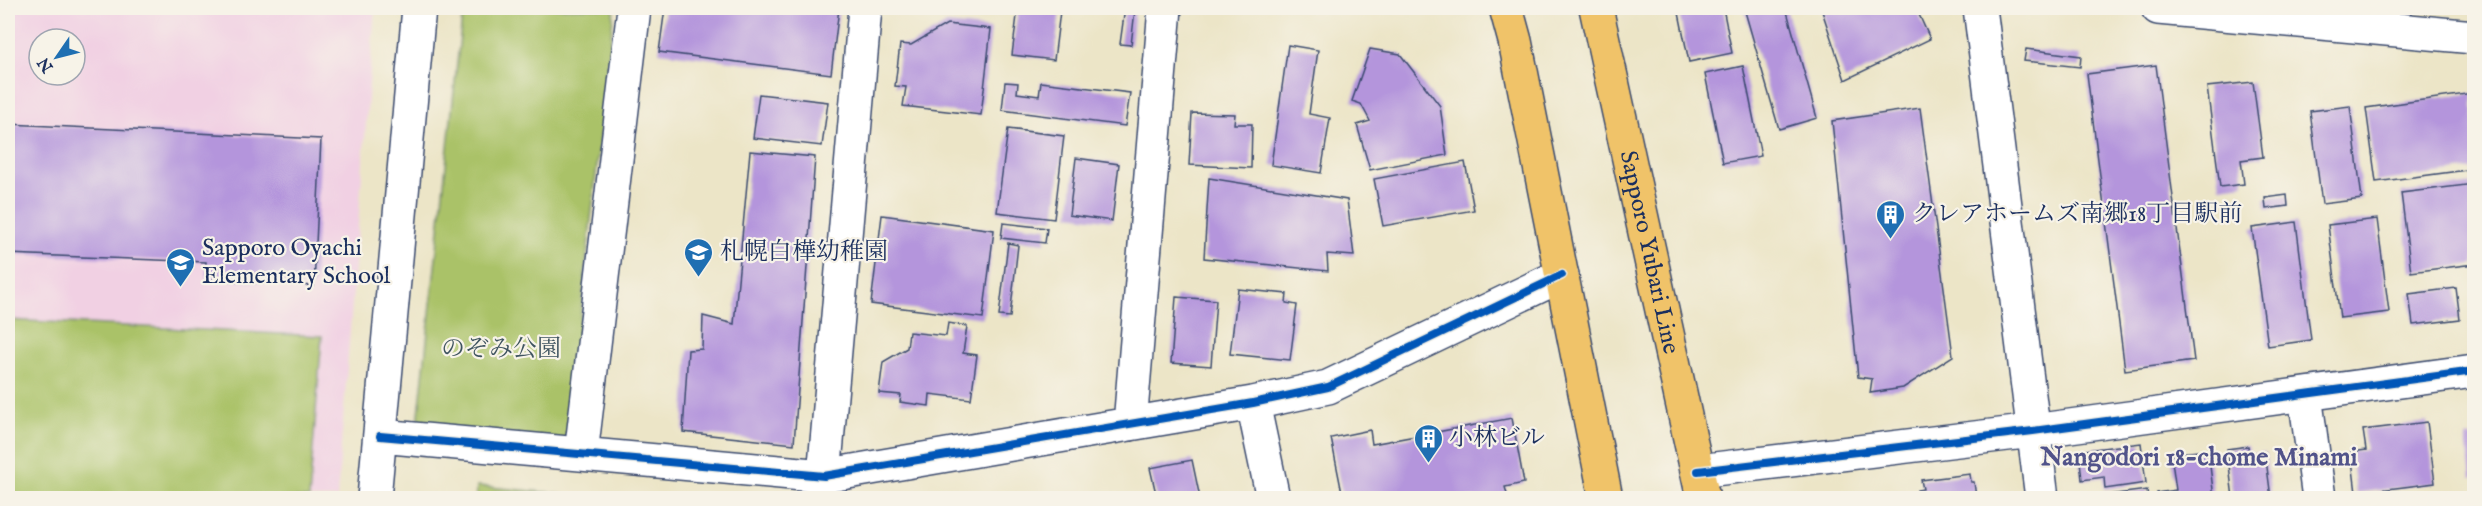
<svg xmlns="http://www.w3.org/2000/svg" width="2482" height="506" viewBox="0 0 2482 506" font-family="'IM FELL English','Noto Serif JP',serif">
<rect width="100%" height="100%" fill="#f7f3e8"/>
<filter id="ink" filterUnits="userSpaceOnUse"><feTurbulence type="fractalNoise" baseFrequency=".0167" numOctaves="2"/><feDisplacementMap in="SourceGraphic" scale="12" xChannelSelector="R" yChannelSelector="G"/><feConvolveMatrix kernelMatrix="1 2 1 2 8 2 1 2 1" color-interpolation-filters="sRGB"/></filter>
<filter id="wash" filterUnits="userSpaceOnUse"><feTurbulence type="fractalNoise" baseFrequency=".008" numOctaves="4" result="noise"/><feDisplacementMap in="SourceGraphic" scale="24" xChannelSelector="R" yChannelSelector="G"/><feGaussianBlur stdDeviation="1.35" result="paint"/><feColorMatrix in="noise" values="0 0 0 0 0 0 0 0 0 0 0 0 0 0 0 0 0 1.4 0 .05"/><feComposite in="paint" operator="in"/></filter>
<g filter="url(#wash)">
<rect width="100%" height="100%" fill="#ece5c7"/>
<path fill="#f1d0e3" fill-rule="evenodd" d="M8,8H375L337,498H8ZM39,39H75V75H39Z"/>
<path fill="#aac267" stroke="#627862" stroke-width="1.5" d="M463,8H614L567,441L418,424Z
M8,320L322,336L309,498H8Z
M477,486L564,494V498H476Z"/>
<g id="blocks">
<path fill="#b495dc" d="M665,8H839L831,74L659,52Z
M1018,8L1060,11L1054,60L1012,55Z
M1125,8L1135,10L1131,45L1120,44Z
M1678,8H1723L1732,53L1689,62Z
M1744,8H1786L1817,118L1779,129Z
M1821,8H1916L1930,39L1845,80Z
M947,24L991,29L981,115L903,106L906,87L895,86L900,44L911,45Z
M1288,45L1318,50L1309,114L1330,118L1321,173L1271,165Z
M1370,49L1400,54L1440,106L1447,155L1370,170L1357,125L1370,121L1361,104L1352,101Z
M2026,49L2081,56L2080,67L2024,61Z
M2156,65L2194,361L2125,370L2087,74Z
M1743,66L1761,156L1723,163L1705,74Z
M1005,82L1018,83L1017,93L1039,96L1041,82L1130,93L1125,126L1002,110Z
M2253,82L2263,157L2241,160L2244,184L2220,187L2207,87Z
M2473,93L2474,169L2376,182L2366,108Z
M759,94L828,102L822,146L753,138Z
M2350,106L2362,199L2322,204L2310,111Z
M1920,108L1953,356L1903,388L1870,393L1872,379L1858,377L1832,121Z
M1192,113L1235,114L1234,124H1252L1251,168L1189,165Z
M8,124L321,139L314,286L206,279V262L8,254Z
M1008,129L1064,136L1054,219L997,212Z
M750,151L815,157L794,444L683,432L688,350L702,349L703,316L734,324Z
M1076,158L1119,164L1112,221L1069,215Z
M1465,162L1474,210L1383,226L1374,179Z
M1209,178L1347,200L1354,256L1327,254L1328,271L1204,258Z
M2474,184V264L2411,272L2401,193Z
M2287,195L2288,206L2266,209L2265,198Z
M882,215L994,230L983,318L871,304Z
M2377,219L2389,312L2340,318L2328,225Z
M2296,222L2311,340L2268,346L2252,228Z
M1003,223L1047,228L1045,243L1001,238Z
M1008,243L1018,245L1010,317L999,316Z
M2456,288L2460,319L2413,325L2409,294Z
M1238,289L1287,294L1286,303L1297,305L1290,360L1230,354Z
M1176,297L1216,300L1211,366L1171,363Z
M948,323L967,326L963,353L977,355L971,399L930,394L929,406L900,402L901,395L879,393L883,362L907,348L909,332L946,336Z
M1512,418L1524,483L1505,487L1508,498H1343L1331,438L1370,430L1372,444Z
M2427,422L2435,483L2356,493L2351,452L2366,450L2363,430Z
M2474,437V477L2471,478L2466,438Z
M2141,443L2146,483L2105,489L2104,477L2082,480L2079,451Z
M2248,446L2249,454L2265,452L2271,498H2233L2227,449Z
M2208,450L2214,498H2157V493L2176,490L2171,454Z
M1192,460L1200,498H1157L1150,468Z
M1970,474L1971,482H1974L1976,498H1918L1917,490L1923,489L1921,480Z
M2147,490L2148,498H2110L2109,495Z"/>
</g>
</g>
<g filter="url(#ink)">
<use href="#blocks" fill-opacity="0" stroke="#3a4a6e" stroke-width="1.5"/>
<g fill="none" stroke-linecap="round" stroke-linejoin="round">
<defs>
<path id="minor" d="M1980,8L2042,498
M2158,8L2474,37
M2305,395L2319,498
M1253,403L1273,498
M1130,424L1165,8
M380,436L824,476L1253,403L1328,387L1562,275
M581,454L634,8
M1698,471L2033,431L2474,371
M824,476L865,8
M374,498L419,8"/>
<g id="major">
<path d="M1506,8L1515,41L1606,498"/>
<path id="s1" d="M1596,8L1703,498"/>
</g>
</defs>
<use href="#minor" stroke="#3a4a6e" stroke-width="36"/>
<use href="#major" stroke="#3a4a6e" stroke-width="36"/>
<use href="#minor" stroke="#fff" stroke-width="33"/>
<use href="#major" stroke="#f0c369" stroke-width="33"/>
<defs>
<path id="cycleway" d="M380,436L824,476L1253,403L1328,387L1562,275
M1698,471L2033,431L2474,371"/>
</defs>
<use href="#cycleway" stroke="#f7f3e8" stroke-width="11"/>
<use href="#cycleway" stroke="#0057b8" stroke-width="8"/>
</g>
</g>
<defs>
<symbol id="building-pin" viewBox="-11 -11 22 30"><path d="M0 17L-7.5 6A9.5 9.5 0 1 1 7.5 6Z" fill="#1f6fb2" stroke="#f7f3e8"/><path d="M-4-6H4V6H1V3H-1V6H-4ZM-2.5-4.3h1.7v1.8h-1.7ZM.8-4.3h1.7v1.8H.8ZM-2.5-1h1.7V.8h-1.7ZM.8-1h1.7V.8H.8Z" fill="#fff"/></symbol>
<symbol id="school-pin" viewBox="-11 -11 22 30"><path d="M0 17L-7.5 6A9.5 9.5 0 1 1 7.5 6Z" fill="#1f6fb2" stroke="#f7f3e8"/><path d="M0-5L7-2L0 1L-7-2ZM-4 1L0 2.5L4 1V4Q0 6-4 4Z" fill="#fff"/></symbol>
</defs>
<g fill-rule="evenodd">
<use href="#building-pin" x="1874" y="198" width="33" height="45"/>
<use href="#school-pin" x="682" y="236" width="33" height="45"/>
<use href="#school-pin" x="164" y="246" width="33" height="45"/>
<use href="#building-pin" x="1412" y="422" width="33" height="45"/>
</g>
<g text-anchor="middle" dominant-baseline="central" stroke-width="4.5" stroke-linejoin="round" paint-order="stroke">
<g font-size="24" fill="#1b2f5e" stroke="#f7f3e8" text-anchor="start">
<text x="1912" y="214">クレアホームズ南郷18丁目駅前</text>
<text x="202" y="248">Sapporo Oyachi<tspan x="202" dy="28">Elementary School</tspan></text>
<text x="720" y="252">札幌白樺幼稚園</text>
<text x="1449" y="438">小林ビル</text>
</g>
<g font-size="24" fill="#1b2f5e" stroke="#f7f3e8">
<text stroke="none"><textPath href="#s1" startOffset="250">Sapporo Yubari Line</textPath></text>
</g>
<g font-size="24" fill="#3f5460" stroke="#f7f3e8">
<text x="501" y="349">のぞみ公園</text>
</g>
<g font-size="26" font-weight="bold" fill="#51538a" stroke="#f7f3e8">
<text x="2199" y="457">Nangodori 18-chome Minami</text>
</g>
</g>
<rect width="2482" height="506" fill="none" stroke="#f7f3e8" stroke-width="30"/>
<g transform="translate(57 57) rotate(235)"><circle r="28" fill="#f7f3e8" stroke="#9fa5b1" stroke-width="1.5"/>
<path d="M0-4.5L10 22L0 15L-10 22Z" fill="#1f6fb2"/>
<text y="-9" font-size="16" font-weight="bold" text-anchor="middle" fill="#1b2f5e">N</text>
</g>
</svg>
